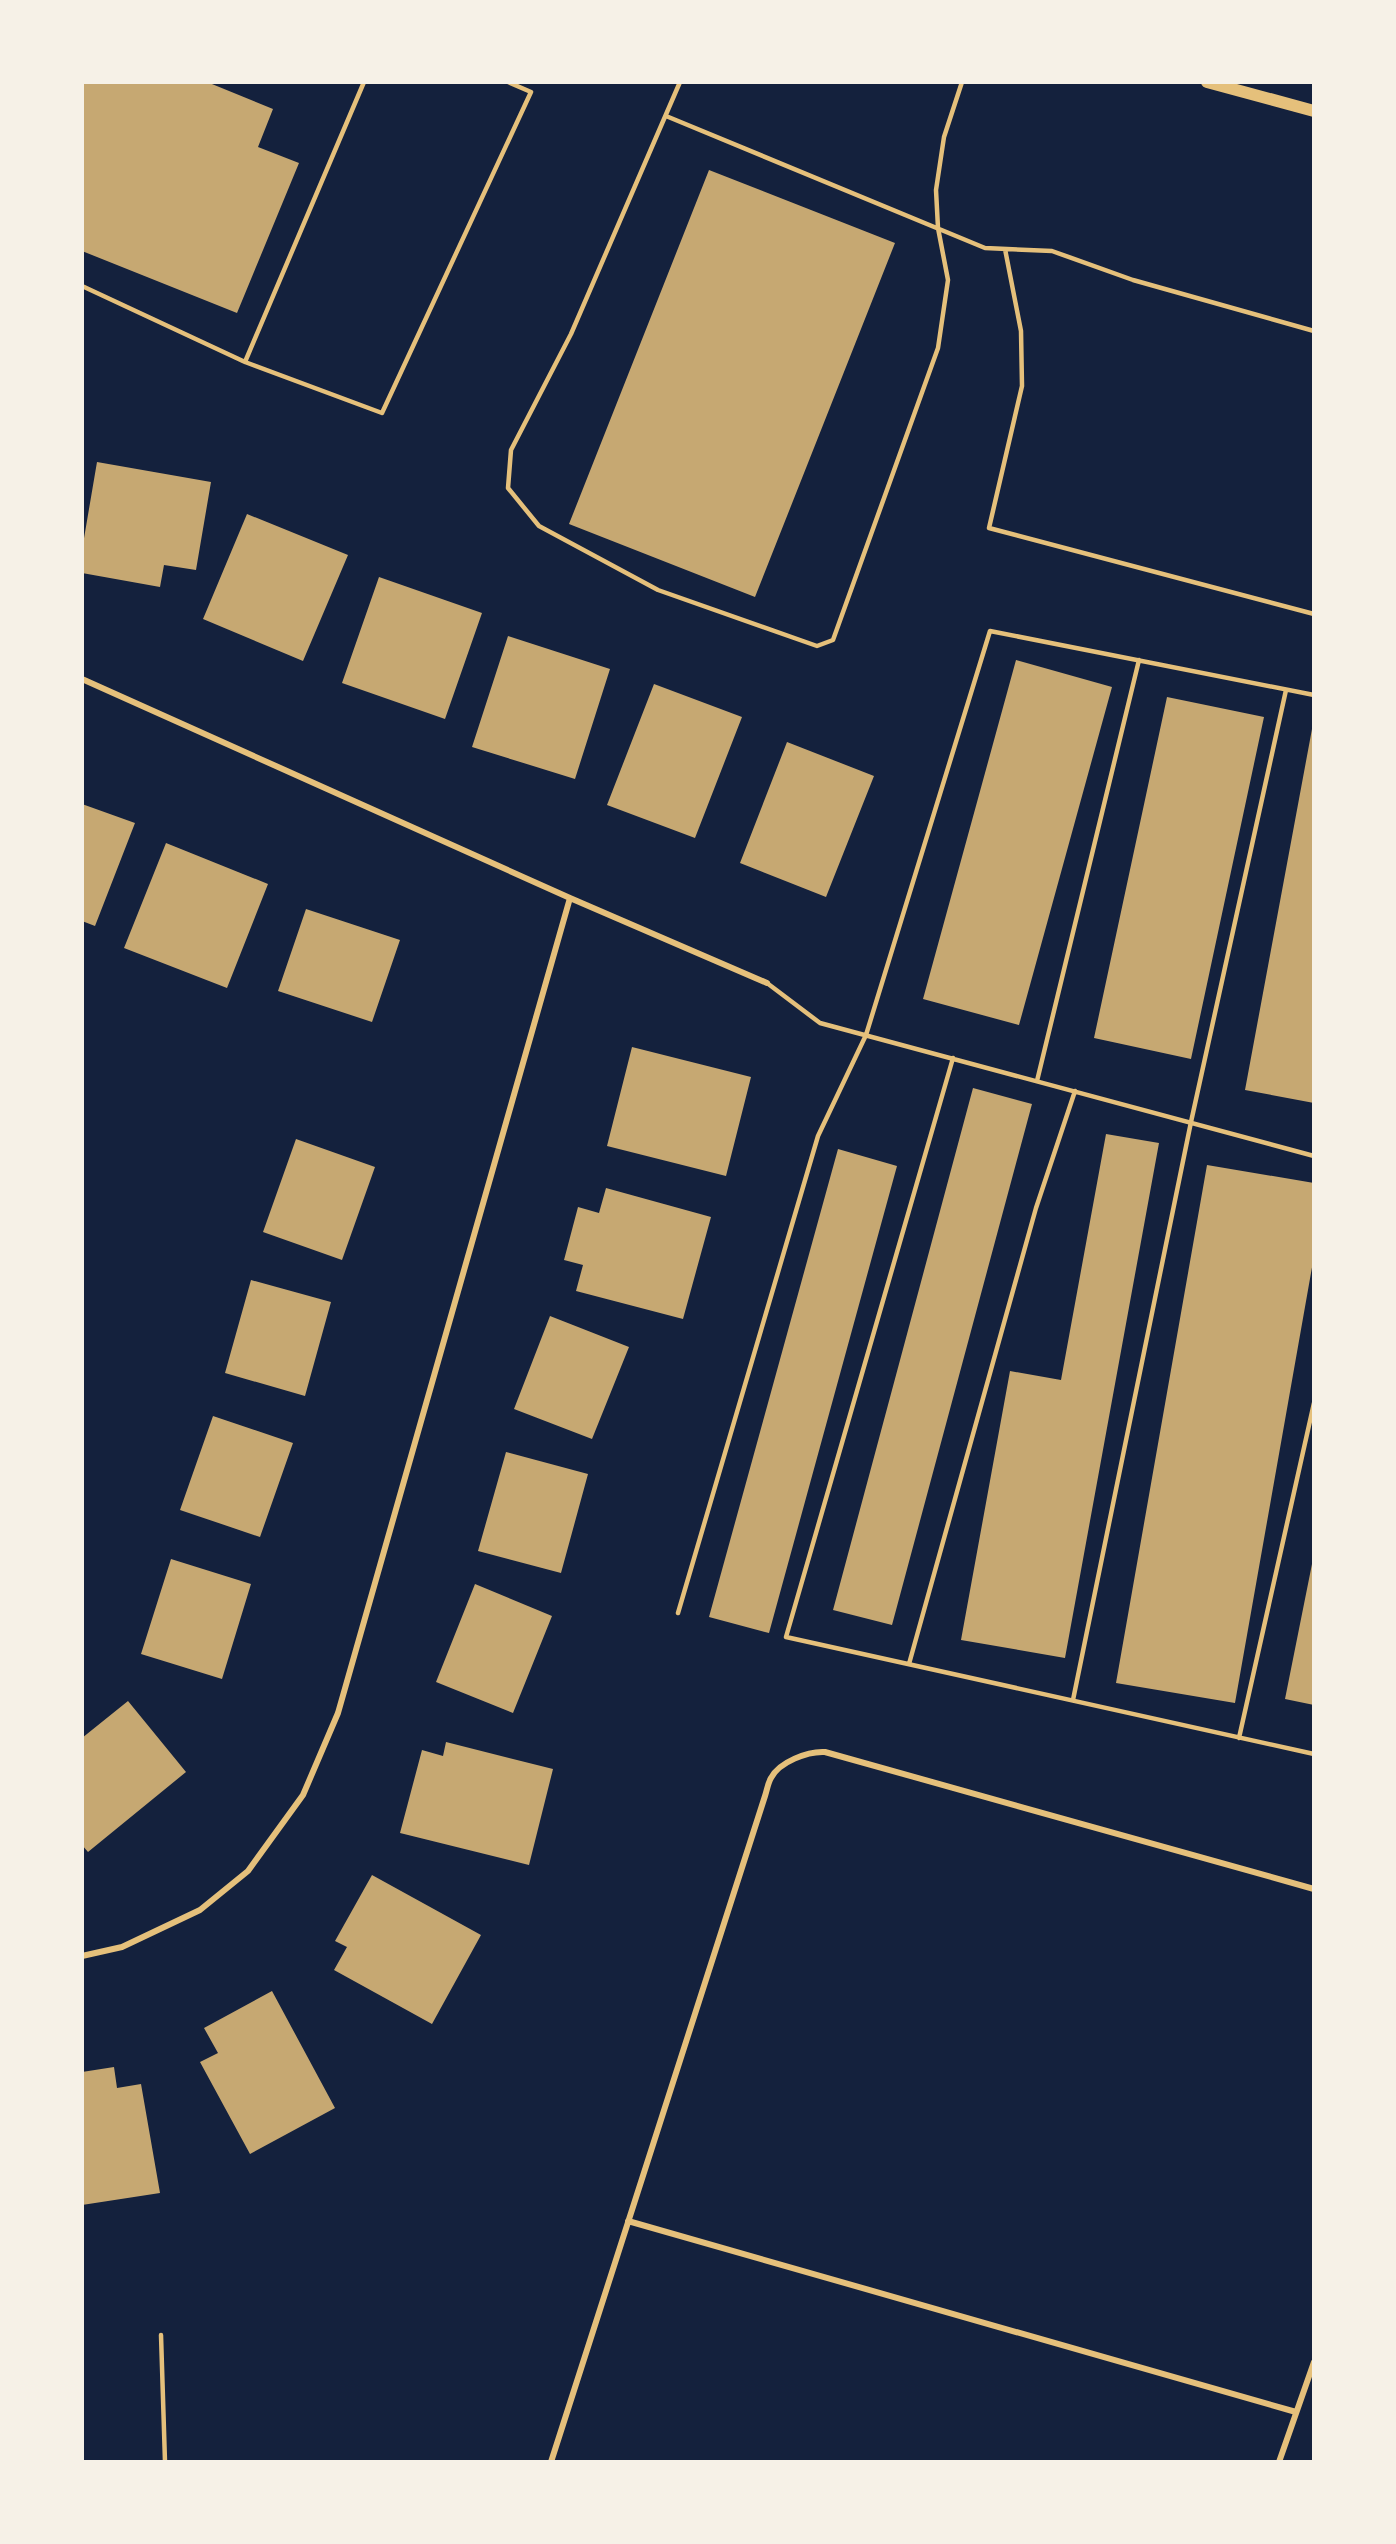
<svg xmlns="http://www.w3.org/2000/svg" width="1396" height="2544" viewBox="0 0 1396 2544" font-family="Helvetica,sans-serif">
<rect width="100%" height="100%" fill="#14213d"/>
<path fill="#c6a872" d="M82,82H207L273,109L258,147L299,163L237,313L82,251Z
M709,170L895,243L755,597L569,524Z
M97,462L211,482L196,570L164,565L160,587L82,573V550Z
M247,514L348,555L303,661L203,619Z
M379,577L482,613L445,719L342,683Z
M508,636L610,669L575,779L472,747Z
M1016,660L1112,687L1019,1025L923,999Z
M654,684L742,717L695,838L607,805Z
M1167,697L1264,717L1191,1059L1094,1038Z
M1312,729H1314V1103L1245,1090Z
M787,742L874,776L826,897L740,863Z
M82,804L135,823L95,926L82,921Z
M166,843L268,884L227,988L124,948Z
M306,909L400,940L372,1022L278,991Z
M632,1047L751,1077L726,1176L607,1146Z
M973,1088L1032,1104L892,1625L833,1610Z
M1106,1134L1159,1143L1065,1658L961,1640L1010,1371L1061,1380Z
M296,1139L375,1167L342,1260L263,1232Z
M838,1149L897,1166L769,1633L709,1617Z
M1207,1165L1314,1183V1256L1235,1703L1116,1683Z
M606,1188L711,1217L683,1319L576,1291L583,1265L564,1260L578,1207L599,1213Z
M251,1280L331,1302L305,1396L225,1373Z
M550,1316L629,1347L592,1439L514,1409Z
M213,1416L293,1443L260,1537L180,1510Z
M506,1452L588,1474L561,1573L478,1551Z
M171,1559L251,1584L222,1679L141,1654Z
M1312,1564H1314V1705L1285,1699Z
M475,1584L552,1616L513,1713L436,1682Z
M128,1701L186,1772L88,1852L82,1845V1738Z
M446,1742L553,1769L529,1865L400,1833L422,1750L443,1756Z
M372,1875L481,1935L432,2024L334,1970L347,1947L335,1941Z
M272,1991L335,2108L250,2154L200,2062L218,2053L204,2028Z
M114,2067L117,2088L141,2084L160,2193L82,2205V2072Z"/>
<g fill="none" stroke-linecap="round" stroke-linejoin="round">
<path stroke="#e5c07b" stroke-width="4.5" d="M680,82L571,334L511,450L508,488L539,526L658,590L817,646L833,640L938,348L948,280L938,228L936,190L944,137L962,82
M666,116L985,248L1052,251L1133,280L1314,331
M1005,249L1021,331L1022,386L989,528L1314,614
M82,286L245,362L364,82
M245,362L382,413L531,92L508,82
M767,983L820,1023L1314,1156
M953,1058L786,1637L1314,1754
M1037,1081L1139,660
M678,1613L818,1136L866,1035L990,631L1314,695
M909,1664L1036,1208L1075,1091
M1073,1700L1191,1122L1286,690
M1239,1738L1314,1403
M161,2335L165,2462"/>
<path stroke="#e5c07b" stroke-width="6" d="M82,679L570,898L767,983
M82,1956L122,1947L200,1910L248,1871L303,1795L338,1713L570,898
M628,2221L1296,2412
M551,2462L765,1796C767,1790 768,1783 771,1778C779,1762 808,1751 825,1752L1314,1889
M1279,2462L1314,2362"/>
<path stroke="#e5c07b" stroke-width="12" d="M1207,82L1314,111"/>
</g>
<rect width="1396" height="2544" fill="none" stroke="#f6f1e7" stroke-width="168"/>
</svg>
